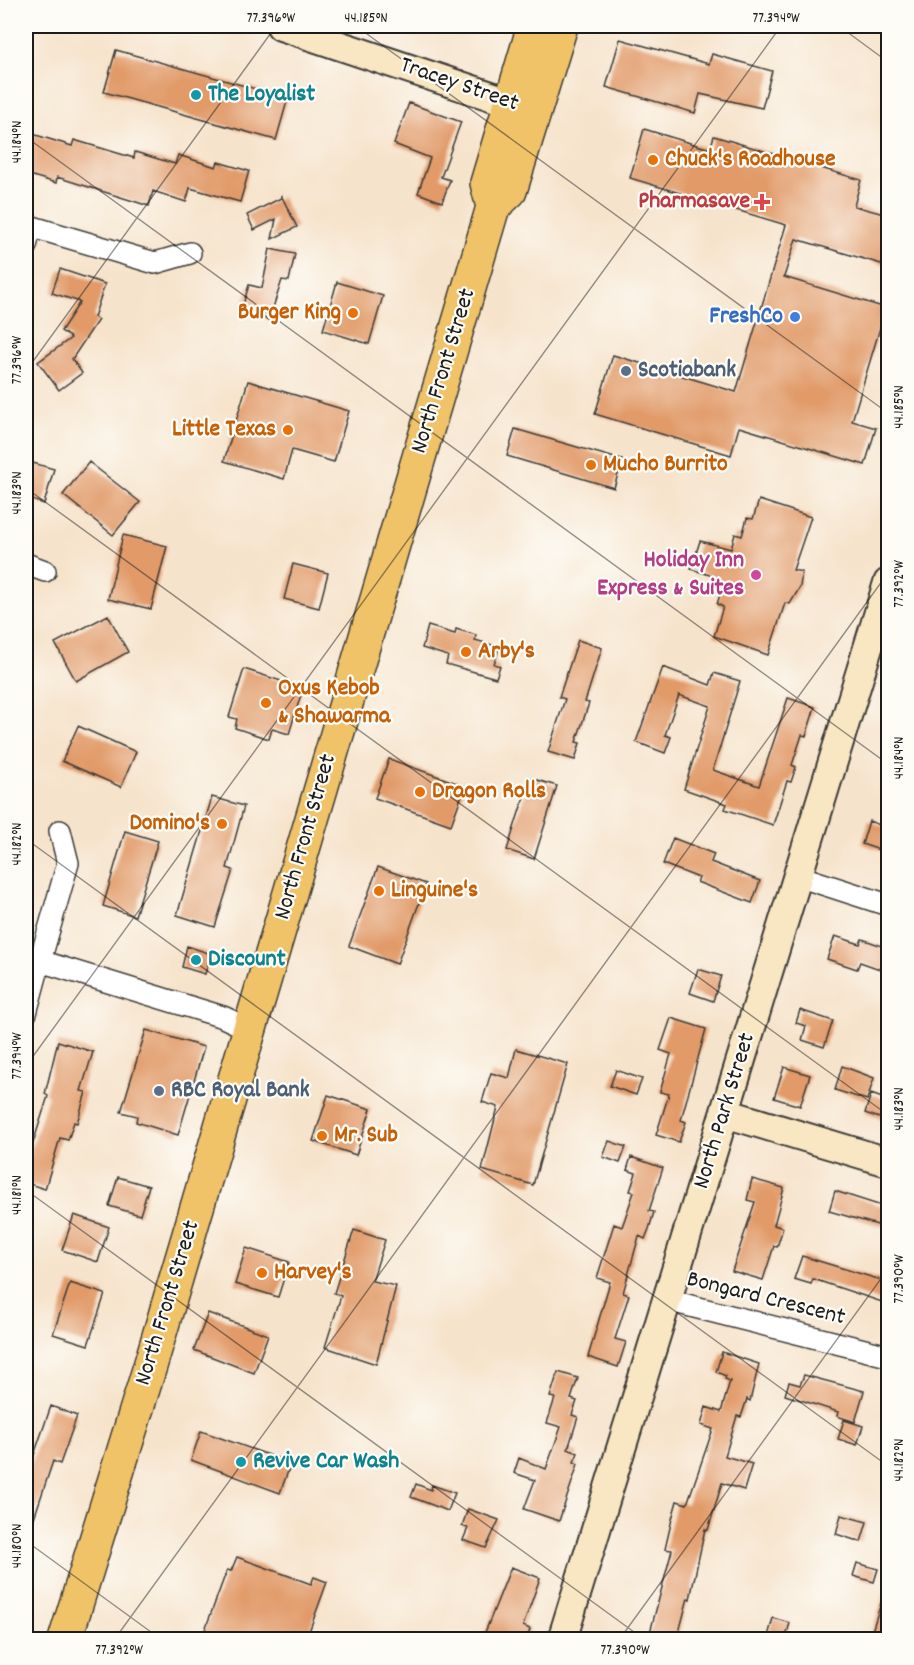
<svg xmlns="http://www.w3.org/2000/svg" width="914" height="1665" viewBox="0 0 914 1665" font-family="Dekko,sans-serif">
<rect width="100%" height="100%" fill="#fdfcf7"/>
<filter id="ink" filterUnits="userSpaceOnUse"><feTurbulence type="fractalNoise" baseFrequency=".0167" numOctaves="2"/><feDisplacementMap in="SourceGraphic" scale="12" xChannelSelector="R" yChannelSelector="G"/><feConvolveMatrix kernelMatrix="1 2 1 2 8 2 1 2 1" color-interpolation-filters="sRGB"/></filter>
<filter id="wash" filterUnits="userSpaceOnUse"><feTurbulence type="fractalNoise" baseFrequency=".008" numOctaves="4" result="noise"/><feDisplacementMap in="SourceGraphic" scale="24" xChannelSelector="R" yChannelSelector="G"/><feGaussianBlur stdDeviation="1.35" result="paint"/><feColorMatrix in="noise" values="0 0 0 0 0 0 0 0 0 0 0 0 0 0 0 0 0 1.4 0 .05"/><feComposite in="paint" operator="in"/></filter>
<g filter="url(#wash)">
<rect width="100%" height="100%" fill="#f6e3cb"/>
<g id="blocks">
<path fill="#e19a68" d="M620,39L709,64L712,54L772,71L762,108L700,94L695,113L606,87Z
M116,50L288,98L276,140L104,92Z
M409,103L461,122L441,177L450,180L442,202L418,193L430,158L394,144Z
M644,129L710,149L714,136L861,180L854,206L888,215V266L796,239L784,277L886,308L852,421L876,428L865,465L739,427L731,455L595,414L613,355L736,392L786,225L630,178Z
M26,132L72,146L74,140L134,158L135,152L175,164L178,155L216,167L218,162L249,171L240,202L190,188L186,202L153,191L149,206L57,177L56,183L26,174Z
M281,195L297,227L272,239L276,219L254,230L247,215L281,198Z
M270,249L295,254L289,281L282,280L269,320L241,311L249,285L262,288Z
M60,269L105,284L94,317L98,320L72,359L82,373L59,390L38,362L71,338L61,331L80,302L52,293Z
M337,282L383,296L369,344L323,330Z
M248,381L349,411L334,462L292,450L284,479L224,461Z
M515,429L622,460L614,488L507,456Z
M26,461L54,469L44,504L26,498Z
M89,462L140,502L113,535L63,495Z
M759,500L811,517L793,570L802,572L800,587L790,604L785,603L768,655L714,636L723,607L717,604L722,588L717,587L719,578L691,569L700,541L731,549L735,534L742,536L747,518L753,519Z
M123,535L167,546L151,609L108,599Z
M293,564L328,573L319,608L284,599Z
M108,615L128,652L76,681L55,643Z
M428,626L455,634L456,629L476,635L475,640L499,647L494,664L500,666L496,678L446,664L448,656L422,648Z
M578,640L602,648L585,702L589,703L576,742L580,743L575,760L548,752L565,699L559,697Z
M663,667L710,685L714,673L740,681L713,770L759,786L788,698L815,707L806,736L802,735L792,765L796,767L791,782L787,781L773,825L725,809L727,804L684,789L710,706L679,695L665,735L671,737L665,753L636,742Z
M244,669L303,688L289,734L272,729L269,739L235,728L237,719L229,717Z
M78,726L136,752L121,787L62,761Z
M389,759L465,786L451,825L375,798Z
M530,778L557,786L534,859L507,850Z
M212,797L244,806L227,868L233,870L215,927L177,915Z
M869,821L888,828V853L862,844Z
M125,831L158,841L135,916L103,906Z
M673,838L714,854L711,862L760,881L752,903L697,882L699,878L663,864Z
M378,867L426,884L397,964L349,946Z
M835,936L860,944L862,939L888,948V972L860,962L857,969L827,959Z
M187,946L211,954L205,974L182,967Z
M698,969L721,976L713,1001L690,993Z
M800,1010L833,1021L824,1047L802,1040L806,1026L796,1023Z
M671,1018L706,1029L681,1120L686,1122L679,1142L656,1135L669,1094L660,1092L671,1054L660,1050Z
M146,1030L204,1047L178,1135L136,1122L137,1116L121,1112Z
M58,1041L93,1052L81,1091L86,1092L77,1123L74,1122L68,1140L60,1138L45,1189L26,1183V1158L28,1159L48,1096L45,1094Z
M516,1049L568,1064L533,1185L482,1170L498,1107L482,1102L491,1073L509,1078Z
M842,1066L874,1078L867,1100L835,1090Z
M784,1067L810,1075L800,1106L774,1098Z
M616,1070L642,1079L636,1095L610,1086Z
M871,1094L888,1100V1121L865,1113Z
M328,1095L371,1109L356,1155L313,1141Z
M609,1141L626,1147L620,1163L603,1157Z
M631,1157L663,1168L649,1211L654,1212L649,1229L645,1239L639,1236L623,1293L629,1295L615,1339L626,1342L618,1367L588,1357L610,1282L597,1278L614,1224L622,1227L634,1192L630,1191L636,1173L627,1170Z
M118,1177L149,1186L140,1215L109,1206Z
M752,1179L784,1188L774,1225L783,1228L777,1247L774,1246L763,1280L732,1271L755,1202L747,1200Z
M835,1191L888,1208V1228L829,1211Z
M74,1215L109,1227L98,1262L62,1250Z
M354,1230L385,1240L372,1281L396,1286L376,1364L325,1347L341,1296L334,1293Z
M246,1248L289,1262L278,1297L235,1284Z
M802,1256L888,1282V1304L813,1279L811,1284L794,1279Z
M70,1283L105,1294L88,1345L53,1334Z
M208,1313L268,1335L254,1373L194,1350Z
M722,1352L759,1364L750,1401L747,1399L741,1417L737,1416L725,1456L752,1464L744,1490L722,1483L708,1530L705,1529L690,1599L688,1598L677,1640H648L672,1550L665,1549L672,1519L677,1501L687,1504L713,1429L701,1425L706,1407L721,1412L730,1381L725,1379L726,1376L716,1372Z
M558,1372L578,1378L571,1399L577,1401L572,1415L578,1417L568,1449L578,1453L574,1462L578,1464L559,1521L524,1509L535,1480L514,1473L519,1458L546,1469L561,1427L547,1423L555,1398L550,1397Z
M804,1375L864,1391L855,1422L837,1416L838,1412L785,1395L789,1382L800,1385Z
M51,1406L77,1416L60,1464L53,1461L28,1536L26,1535V1478Z
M844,1420L863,1426L857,1445L838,1439Z
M201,1431L291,1463L280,1493L191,1460Z
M416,1484L431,1490L432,1485L455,1493L448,1511L411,1497Z
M468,1509L499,1520L486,1548L463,1540L468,1528L462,1526Z
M841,1515L867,1522L861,1542L836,1534Z
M237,1557L311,1584L314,1577L327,1582L306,1640H214L203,1635L227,1570L231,1571Z
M857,1563L878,1569L874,1582L853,1576Z
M511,1567L540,1578L523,1626L530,1629L527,1640H482Z
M886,1588H888V1640H869Z
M773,1618L790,1623L785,1640H767Z"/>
</g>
</g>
<g filter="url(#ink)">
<use href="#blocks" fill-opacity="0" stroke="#3d3a36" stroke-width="1.5"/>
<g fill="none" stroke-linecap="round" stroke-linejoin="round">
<defs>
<path id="street" d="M26,225L155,263L190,253
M26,246L31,227
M26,564L45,571
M798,876L888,905
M40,961L68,863L60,831
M26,1013L40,961L223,1017L249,1029
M667,1300L888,1356"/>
<path id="secondary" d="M281,26L533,110
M725,1113L888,1162
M562,1640L888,583"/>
<path id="primary" d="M493,207L487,183L534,26
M65,1640L151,1363L493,207L510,191L561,26"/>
</defs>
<use href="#street" stroke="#3d3a36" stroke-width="24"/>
<use href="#secondary" stroke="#3d3a36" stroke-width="32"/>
<use href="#primary" stroke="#3d3a36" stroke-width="36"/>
<use href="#street" stroke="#fff" stroke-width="21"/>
<use href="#secondary" stroke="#f9e7c3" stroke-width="28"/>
<use href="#primary" stroke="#f0c369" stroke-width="33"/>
</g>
</g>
<path fill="none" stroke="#1c1c1c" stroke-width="1.5" stroke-opacity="0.45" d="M356,26L888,413M839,26L888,62M26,137L888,764M26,371L276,26M26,488L888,1115M26,839L888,1466M26,1066L781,26M26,1190L645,1640M26,1541L162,1640M114,1640L888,573M619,1640L888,1269"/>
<g fill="#0f9aa8" stroke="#fdfcf7" stroke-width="2">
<circle cx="196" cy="95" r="6"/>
<circle cx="196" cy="960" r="6"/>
<circle cx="241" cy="1462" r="6"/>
</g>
<g fill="#e8710a" stroke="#fdfcf7" stroke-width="2">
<circle cx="653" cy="160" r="6"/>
<circle cx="353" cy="313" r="6"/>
<circle cx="288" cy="430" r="6"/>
<circle cx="591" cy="465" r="6"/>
<circle cx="466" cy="652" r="6"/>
<circle cx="266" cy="703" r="6"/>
<circle cx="420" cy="792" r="6"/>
<circle cx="222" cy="824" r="6"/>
<circle cx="379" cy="891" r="6"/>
<circle cx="322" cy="1136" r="6"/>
<circle cx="262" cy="1273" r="6"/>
</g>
<path fill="#e0444e" stroke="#fdfcf7" stroke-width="2" d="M759 193h6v6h6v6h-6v6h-6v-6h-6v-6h6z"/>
<circle fill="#3f7fe0" stroke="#fdfcf7" stroke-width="2" cx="795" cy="317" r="6"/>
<g fill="#5c6f8a" stroke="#fdfcf7" stroke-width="2">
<circle cx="626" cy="371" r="6"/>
<circle cx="159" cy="1091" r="6"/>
</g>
<circle fill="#d1479c" stroke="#fdfcf7" stroke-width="2" cx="756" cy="575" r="6"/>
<g text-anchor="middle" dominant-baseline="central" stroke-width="4.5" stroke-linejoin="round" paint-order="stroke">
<g font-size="24" fill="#1c1c1c" stroke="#fdfcf7">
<text transform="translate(459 85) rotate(19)">Tracey Street</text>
<text transform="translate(444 371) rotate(-73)">North Front Street</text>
<text transform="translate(306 837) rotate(-74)">North Front Street</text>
<text transform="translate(725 1111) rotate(-73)">North Park Street</text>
<text transform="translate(766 1299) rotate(14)">Bongard Crescent</text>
<text transform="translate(168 1303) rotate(-73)">North Front Street</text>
</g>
<g font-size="24" font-weight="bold" fill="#0d838f" stroke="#fdfcf7" text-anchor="start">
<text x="208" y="95">The Loyalist</text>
<text x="208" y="960">Discount</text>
<text x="253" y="1462">Revive Car Wash</text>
</g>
<g font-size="24" font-weight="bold" fill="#c56008" stroke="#fdfcf7" text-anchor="start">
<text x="665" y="160">Chuck's Roadhouse</text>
<text x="341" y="313" text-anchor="end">Burger King</text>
<text x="276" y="430" text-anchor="end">Little Texas</text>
<text x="603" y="465">Mucho Burrito</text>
<text x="478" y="652">Arby's</text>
<text x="278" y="689">Oxus Kebob<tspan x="278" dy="28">&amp; Shawarma</tspan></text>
<text x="432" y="792">Dragon Rolls</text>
<text x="210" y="824" text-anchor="end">Domino's</text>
<text x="391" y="891">Linguine's</text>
<text x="334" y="1136">Mr. Sub</text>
<text x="274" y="1273">Harvey's</text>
</g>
<g font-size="24" font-weight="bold" fill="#be3a42" stroke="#fdfcf7" text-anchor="end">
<text x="750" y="202">Pharmasave</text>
</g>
<g font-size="24" font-weight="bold" fill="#366cbe" stroke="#fdfcf7" text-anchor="end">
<text x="783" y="317">FreshCo</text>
</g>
<g font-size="24" font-weight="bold" fill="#4e5e75" stroke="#fdfcf7" text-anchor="start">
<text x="638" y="371">Scotiabank</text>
<text x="171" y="1091">RBC Royal Bank</text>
</g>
<g font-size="24" font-weight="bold" fill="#b23c85" stroke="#fdfcf7" text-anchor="end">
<text x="744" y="561">Holiday Inn<tspan x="744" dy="28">Express &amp; Suites</tspan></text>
</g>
</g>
<rect width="914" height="1665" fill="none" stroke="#fdfcf7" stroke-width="66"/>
<rect x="33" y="33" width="848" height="1599" fill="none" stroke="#1c1c1c" stroke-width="2"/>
<g font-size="15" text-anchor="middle" fill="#1c1c1c">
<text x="271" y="22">77.396°W</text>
<text x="366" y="22">44.185°N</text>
<text x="776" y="22">77.394°W</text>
<text transform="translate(16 142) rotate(-90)" y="5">44.184°N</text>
<text transform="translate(16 360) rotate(-90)" y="5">77.396°W</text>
<text transform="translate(898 407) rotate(-90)" y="5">44.185°N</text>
<text transform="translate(16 493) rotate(-90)" y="5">44.183°N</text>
<text transform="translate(898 584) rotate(-90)" y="5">77.392°W</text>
<text transform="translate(898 758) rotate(-90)" y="5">44.184°N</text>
<text transform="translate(16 844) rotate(-90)" y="5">44.182°N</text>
<text transform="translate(16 1056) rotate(-90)" y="5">77.394°W</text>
<text transform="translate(898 1109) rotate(-90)" y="5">44.183°N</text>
<text transform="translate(16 1195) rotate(-90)" y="5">44.181°N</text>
<text transform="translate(898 1279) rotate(-90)" y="5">77.390°W</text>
<text transform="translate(898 1460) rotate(-90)" y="5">44.182°N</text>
<text transform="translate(16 1546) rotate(-90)" y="5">44.180°N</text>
<text x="119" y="1654">77.392°W</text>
<text x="625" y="1654">77.390°W</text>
</g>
</svg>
